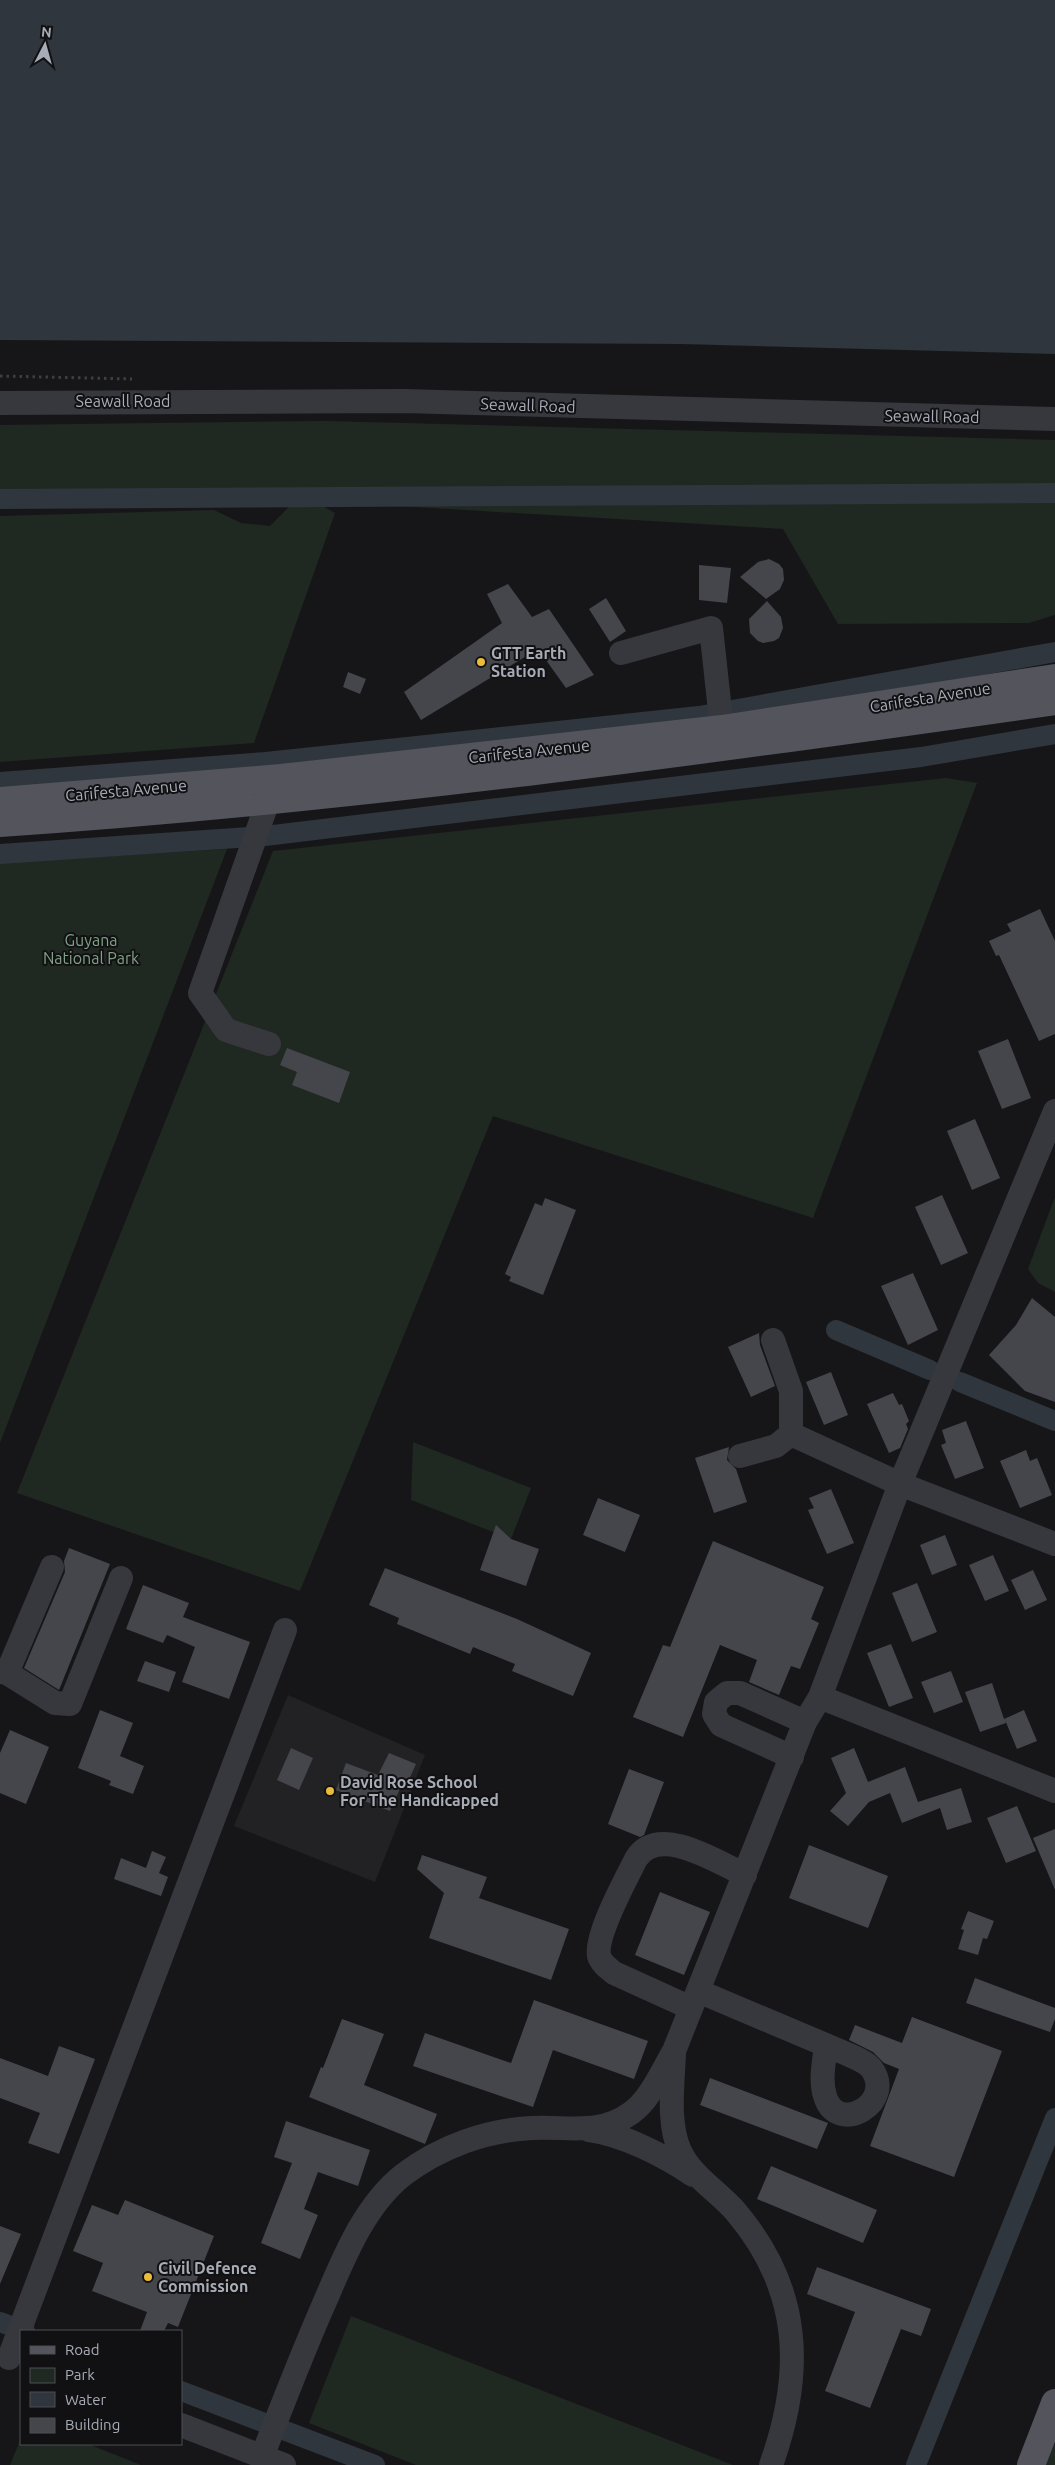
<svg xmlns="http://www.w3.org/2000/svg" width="1055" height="2465" viewBox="0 0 1055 2465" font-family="Ubuntu,sans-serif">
<rect width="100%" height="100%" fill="#161618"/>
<path fill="#222225" d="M288,1695L425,1755L375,1882L234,1826Z"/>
<path fill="#202822" d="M325,421L1055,440V615L1029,623L838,624L783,529L382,505H321L335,513L254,743L0,762V516L214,510L241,523L270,526L290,506H0V425Z
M946,778L977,783L813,1218L493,1116L300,1591L17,1493L273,851Z
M227,849L0,1443V863Z
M1055,1197V1292L1038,1283L1028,1269Z
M413,1442L531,1488L511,1539L411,1500Z
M351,2316L733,2465H416L309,2423Z
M21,2438V2444H88L141,2465H10Z
M1055,2442V2465H1046Z"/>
<path fill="#2f363d" d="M0,0H1055V354L681,344L0,340Z"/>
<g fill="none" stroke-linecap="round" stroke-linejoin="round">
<path stroke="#2f363d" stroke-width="20" d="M0,499L1055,493
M0,782L266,762L699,716L1055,652
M0,854L265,836L921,757L1055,734
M836,1330L930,1370
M960,1382L1055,1421
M0,2322L25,2331
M181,2391L375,2465
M916,2465L1055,2118"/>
</g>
<path fill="#45464b" d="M769,559L779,564L783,569L784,580L780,589L766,599L740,577L758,562Z
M699,565L731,568L727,603L699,600Z
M508,584L532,617L549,609L594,675L566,688L538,649L421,720L404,692L502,623L487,594Z
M606,598L626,631L610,642L589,609Z
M767,601L781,617L783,628L779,638L774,641L763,643L758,641L750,633L749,619Z
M348,672L366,679L360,694L343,687Z
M1040,909L1055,941V1034L1039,1041L999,955L996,956L989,941L1011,931L1007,924Z
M1008,1039L1031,1098L1002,1109L978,1051Z
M287,1048L350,1072L339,1103L292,1085L297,1072L280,1065Z
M975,1119L1000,1178L972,1190L947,1131Z
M942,1195L968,1253L941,1265L915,1207Z
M545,1198L576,1210L543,1295L509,1281L511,1277L505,1274L535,1203L542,1206Z
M913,1273L938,1330L908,1345L881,1286Z
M1032,1298L1055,1317V1402L1025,1391L989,1355L1016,1325Z
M759,1333L760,1345L775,1386L751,1397L728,1347Z
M831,1372L848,1415L824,1425L806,1382Z
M893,1393L899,1405L902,1404L909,1421L906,1424L908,1429L900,1448L889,1453L867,1404Z
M966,1421L984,1468L955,1479L941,1445L946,1443L942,1430Z
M729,1447L727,1460L736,1469L747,1502L714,1513L695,1458Z
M1026,1450L1030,1461L1037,1458L1052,1495L1020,1508L1000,1461Z
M831,1489L854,1543L827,1554L808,1510L814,1508L809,1498Z
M598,1498L640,1515L625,1552L583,1535Z
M496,1525L511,1539L539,1549L526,1586L480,1570Z
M945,1535L957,1565L932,1575L920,1545Z
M713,1541L824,1587L811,1619L819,1623L800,1669L791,1666L779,1695L749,1682L757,1660L720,1645L683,1737L633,1717L663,1645L670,1647Z
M69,1548L110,1564L59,1690L24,1668L65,1572L64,1561Z
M993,1555L1009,1591L985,1601L969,1565Z
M385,1568L517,1619L591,1653L573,1696L512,1671L515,1664L473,1647L470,1654L397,1624L399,1618L369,1605Z
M1033,1570L1047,1600L1025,1610L1011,1580Z
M917,1583L937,1632L912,1642L892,1593Z
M143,1585L189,1603L183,1617L250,1642L229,1699L182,1682L195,1647L167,1635L163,1643L126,1629Z
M891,1644L913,1698L889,1707L867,1653Z
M145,1661L176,1672L169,1692L137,1681Z
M951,1671L963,1702L934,1713L921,1682Z
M992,1683L1004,1719L1024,1710L1037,1741L1017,1749L1005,1720L1006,1723L980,1732L965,1692Z
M100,1710L133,1723L120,1756L144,1766L133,1794L109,1785L111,1781L78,1768Z
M10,1730L49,1747L26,1804L0,1793V1753Z
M291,1748L313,1758L299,1790L277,1780Z
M854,1748L868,1782L905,1767L918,1802L961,1788L972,1822L947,1830L940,1808L902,1823L890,1793L869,1802L848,1826L830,1811L846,1793L831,1758Z
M389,1753L416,1764L408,1782L404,1780L390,1811L336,1790L346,1763L378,1775Z
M629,1769L664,1782L644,1835L640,1837L608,1824Z
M1017,1806L1036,1851L1006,1863L987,1818Z
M1055,1829V1890L1033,1838Z
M809,1845L888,1876L868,1928L789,1898Z
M152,1851L166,1857L159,1873L168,1877L161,1896L114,1879L121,1858L146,1868Z
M422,1855L487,1877L479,1898L569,1929L551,1980L429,1938L444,1893L417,1869Z
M660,1892L710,1912L684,1975L635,1955Z
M968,1911L994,1921L987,1939L983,1938L978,1955L958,1949L964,1930L961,1929Z
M975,1978L1055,2008V2019L1050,2032L966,2003Z
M534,2000L648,2041L634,2079L553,2050L533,2107L413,2066L425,2033L511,2063Z
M912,2017L1002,2051L954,2177L870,2146L899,2069L884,2063L873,2052L849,2040L855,2025L902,2043Z
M342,2019L384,2034L364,2085L437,2114L425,2144L309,2097L321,2067L323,2068Z
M59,2046L95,2059L59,2154L28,2143L40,2113L0,2098V2058L48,2076Z
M710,2078L828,2123L817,2149L700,2105Z
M286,2121L370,2150L358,2186L318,2172L304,2209L318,2215L300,2259L261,2243L292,2163L274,2157Z
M771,2166L877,2210L863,2243L757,2199Z
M125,2200L214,2236L178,2327L168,2323L164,2331H140L147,2312L92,2291L103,2263L73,2251L92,2205L118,2215Z
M0,2226L21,2234L0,2284Z
M817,2267L931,2309L921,2336L901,2329L870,2408L825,2391L855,2312L807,2294Z"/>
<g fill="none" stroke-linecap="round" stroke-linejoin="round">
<path stroke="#3d3f44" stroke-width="3" stroke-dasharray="2.5 4" stroke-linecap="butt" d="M0,376L132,379"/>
<path stroke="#37383d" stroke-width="24" d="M0,403L404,401L1055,419
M621,653L711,628L722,729
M269,1044L226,1030L200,993L268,801L277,784
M773,1340L791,1391V1434
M791,1434L900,1484L1055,1544
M740,1456L776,1446L791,1434
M0,1672L7,1673L55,1703L70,1704L121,1578
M7,1673L52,1567
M820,1697L1055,1791
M792,1757L721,1725L714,1714L716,1702L727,1693H740L805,1722
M698,1991L847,2054C855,2058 865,2061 871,2068C897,2102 837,2137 825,2096C820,2080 824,2062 826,2046
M691,2008L614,1973C608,1968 601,1963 599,1956C595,1935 626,1879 636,1859C658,1823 717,1862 745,1875
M674,2053C673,2083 667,2123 680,2151C692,2177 718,2191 736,2212C802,2290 804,2373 771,2465
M589,2130C622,2134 665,2156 693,2175
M9,2358L285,1630
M181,2425L284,2465
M262,2457C282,2406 301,2356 323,2306C343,2260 363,2207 403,2175C440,2147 486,2130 532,2128C569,2126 599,2136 631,2113C650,2100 662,2071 674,2051L805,1722L820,1697L900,1484L1055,1111"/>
<path stroke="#53545c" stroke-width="28" d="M0,801L281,778L722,729L1055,678
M0,823C354,799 704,751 1055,701
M1031,2465L1055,2403"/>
</g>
<g fill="#ebbc3b" stroke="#111113" stroke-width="2">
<circle cx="481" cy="662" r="5"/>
<circle cx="330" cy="1791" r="5"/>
<circle cx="148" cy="2277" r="5"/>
</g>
<g text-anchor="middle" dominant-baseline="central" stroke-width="4" stroke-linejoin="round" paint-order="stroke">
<g font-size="16" fill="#a8acb7" stroke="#111113">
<text x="123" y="401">Seawall Road</text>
<text transform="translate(528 405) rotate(2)">Seawall Road</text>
<text transform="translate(932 416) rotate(1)">Seawall Road</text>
<text transform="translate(930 697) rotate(-9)">Carifesta Avenue</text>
<text transform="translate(529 751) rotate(-6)">Carifesta Avenue</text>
<text transform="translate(126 790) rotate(-5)">Carifesta Avenue</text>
</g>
<g font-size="16" font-weight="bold" fill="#a8acb7" stroke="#111113" text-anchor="start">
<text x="491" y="653">GTT Earth<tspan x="491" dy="18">Station</tspan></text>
<text x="340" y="1782">David Rose School<tspan x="340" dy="18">For The Handicapped</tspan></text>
<text x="158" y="2268">Civil Defence<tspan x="158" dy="18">Commission</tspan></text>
</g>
<g font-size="16" fill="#80a285" stroke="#111113">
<text x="91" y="940">Guyana<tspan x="91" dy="18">National Park</tspan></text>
</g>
</g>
<rect x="20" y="2330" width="162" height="115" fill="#111113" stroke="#4d4f55"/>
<rect x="30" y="2346" width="25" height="8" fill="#53545c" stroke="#4d4f55"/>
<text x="65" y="2355" font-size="15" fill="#a8acb7">Road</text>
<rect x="30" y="2368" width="25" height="15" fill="#202822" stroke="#4d4f55"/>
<text x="65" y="2380" font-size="15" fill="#a8acb7">Park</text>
<rect x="30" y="2392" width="25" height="15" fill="#2f363d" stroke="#4d4f55"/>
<text x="65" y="2405" font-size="15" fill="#a8acb7">Water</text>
<rect x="30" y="2418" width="25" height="15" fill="#45464b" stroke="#4d4f55"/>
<text x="65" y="2430" font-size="15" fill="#a8acb7">Building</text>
<g transform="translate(45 45) rotate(6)" stroke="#111113" stroke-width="4" paint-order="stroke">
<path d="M0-4L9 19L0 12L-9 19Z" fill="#a8acb7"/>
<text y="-8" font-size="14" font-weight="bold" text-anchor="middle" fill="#a8acb7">N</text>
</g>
</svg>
